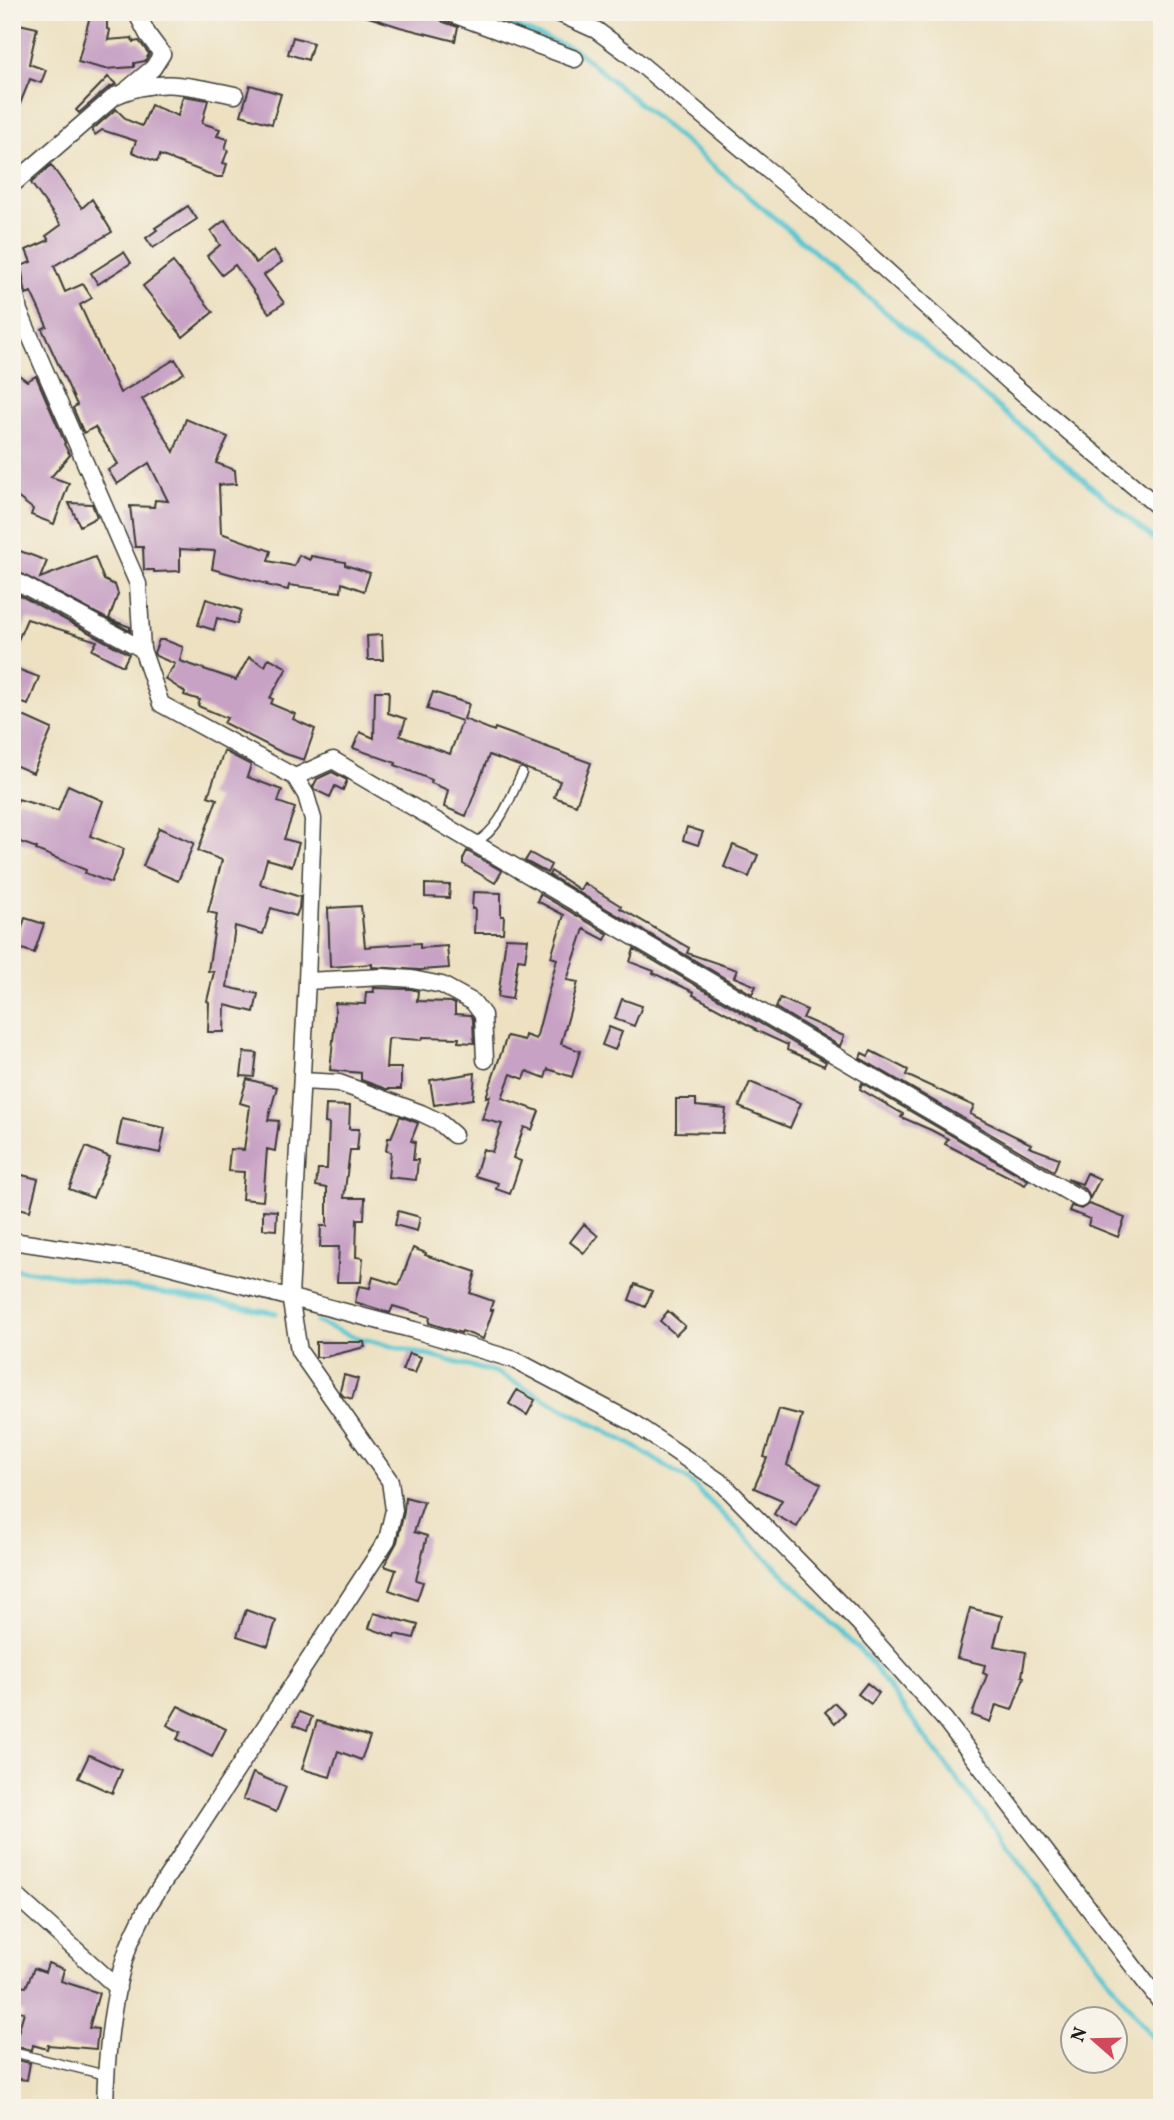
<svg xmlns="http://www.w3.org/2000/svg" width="1174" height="2120" viewBox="0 0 1174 2120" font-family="Vollkorn,serif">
<rect width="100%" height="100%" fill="#f7f3e8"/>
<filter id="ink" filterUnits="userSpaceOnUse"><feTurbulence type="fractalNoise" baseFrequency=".0143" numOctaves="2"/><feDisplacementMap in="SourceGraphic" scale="14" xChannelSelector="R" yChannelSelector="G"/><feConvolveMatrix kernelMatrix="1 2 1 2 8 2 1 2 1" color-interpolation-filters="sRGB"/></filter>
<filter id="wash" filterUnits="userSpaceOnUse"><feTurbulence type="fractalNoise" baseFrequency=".00686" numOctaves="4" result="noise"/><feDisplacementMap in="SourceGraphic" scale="28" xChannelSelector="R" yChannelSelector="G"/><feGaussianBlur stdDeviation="1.57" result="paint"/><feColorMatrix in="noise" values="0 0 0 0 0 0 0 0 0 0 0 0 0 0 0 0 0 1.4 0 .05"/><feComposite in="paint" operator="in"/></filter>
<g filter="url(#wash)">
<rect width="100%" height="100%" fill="#ede1c2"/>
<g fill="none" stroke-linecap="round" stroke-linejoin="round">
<path stroke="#59c6d1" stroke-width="5" d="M477,12L576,50L1162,546
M12,1269L47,1273L276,1313
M317,1322L351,1336L497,1373L632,1445L688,1480L866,1656L922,1733L1162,2050"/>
</g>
<g id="blocks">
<path fill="#c7a2c5" d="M91,12H107V29L110,30L108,40L132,38L133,42L139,41L149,54L145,61L134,63V67L105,69L78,62Z
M362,12H437L439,18L443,22L458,27L455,41L400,27L362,15Z
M19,24L37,28L29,64L46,70L41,83L30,79L13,121L12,52Z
M293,37L313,43L308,60L288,54Z
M108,77L116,84L108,88L79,113L76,110Z
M250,85L281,94L272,124L241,115Z
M183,96L208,100L202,123L220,129L217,136L228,139L225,149L228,150L223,163L227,164L223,177H217L160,155L157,162L132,152L136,141L102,130L95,135L92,130L116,109L127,120L142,126L151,105L178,116Z
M51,165L82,208L92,199L112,232L54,266L65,292L83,284L92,298L80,305L120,393L175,359L184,373L142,399L174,452L186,419L228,437L216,463L235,470L236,484L219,485L221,533L271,551L268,561L294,566L299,555L310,560L311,556L345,562V565L370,573L364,591L342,583L341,592L289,585L288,590L266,585L267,584L212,569L215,551L180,549V571L154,572V570H144L143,547H135L130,506L154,507L155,500L168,501L149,463L117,484L108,470L118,464L95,427L84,433L82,429L73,408L77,405L42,329L47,326L31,292L26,294L22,272L19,267L31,262L26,250L49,240L46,236L61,225L31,183Z
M188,206L197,219L153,248L146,238L157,230L155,228Z
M225,220L256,263L274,250L282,262L264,275L284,303L269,313L235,265L222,275L207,256L220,245L211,231Z
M124,252L131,263L98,284L91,273Z
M173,262L213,312L183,337L143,286Z
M12,370L27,381L36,376L65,443L64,444L70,455L51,477L69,483L54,524L31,515L33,509L12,493Z
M69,503L92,504L97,517L80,526Z
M12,548L47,561L40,578L95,557L104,580L115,585L118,594L109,619L130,627V631L12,569Z
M12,591L129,654L123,666L92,650L97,641L27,619L12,654Z
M206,599L241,610L237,624L217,618L214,630L198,625Z
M382,635L383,660H368L367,636Z
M159,640H165L183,647L180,661L236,680L249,657L265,666L269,658L287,668L270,698L273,699L271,704L295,714L293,719L315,729L304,760L283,753L224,723L227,718L198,706L200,700L184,695L185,692L165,679L175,664L156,656L154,653Z
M12,667L39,677L28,705L12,699Z
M375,691H389L388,713L406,719L400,736L428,746L450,754L462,721L427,709L433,692L469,704L464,719L494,731L495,728L591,763L576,805L554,797L560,781L489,755L466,816L444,807L448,790L431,783L432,780L395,765L396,763L353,748L360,732L374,738Z
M23,716L52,729L33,773L12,764V741Z
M224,751L251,765L247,777L282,790L278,802L295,808L284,839L299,843L292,866L267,859L260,884L300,897L299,908L296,916L271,908L263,934L235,926L227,987L258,994L254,1012L225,1005L224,1032H208L209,1002L207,1001L214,972L208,971L217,914L208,912L222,860L198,851L217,799L208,796Z
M332,772L347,780L343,790L335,786L330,797L315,790L313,787L317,779Z
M68,785L103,801L90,836L124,849L111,883L85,873L86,870L36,850L37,848L12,839V819L18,799L58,811Z
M687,827L703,832L698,845L683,840Z
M159,828L194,843L178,881L143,866Z
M733,845L758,855L749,877L724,867Z
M467,851L502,871L495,883L463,864V859Z
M530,853L551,865L547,873L525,861Z
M551,871L580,890L584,883L621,906L620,908L689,948L687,953L737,970L734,977L756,986L752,994L549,875Z
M425,884L450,885L449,898L425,897Z
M473,892L501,893V916H504L503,933H474L475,909H472Z
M540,894L608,934L605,940L584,929L567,980L578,982L561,1044L580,1051L572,1077L548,1069L545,1078L527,1071L524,1079L511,1074L502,1098L539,1111L532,1130L524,1127L513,1158L521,1161L510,1194L496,1189L498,1183L475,1176L483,1149L492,1152L502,1124L482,1119L490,1096L486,1097L507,1036L524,1040L525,1035L536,1039L557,959L551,957L564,915L537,901Z
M361,906L365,947L420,943V948L447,946L449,968L420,970L372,967V964L330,967L328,908Z
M25,918L44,924L34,953L16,947Z
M506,938L528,939L525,960L518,959L512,999L498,997Z
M634,949L826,1062L824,1066L787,1050L788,1045L755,1030L756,1029L693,995L694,992L653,973L654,971L630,962Z
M373,988L411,989L418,991L417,1001L451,1002L455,1004V1014L470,1015L473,1019L474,1043L458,1042L459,1038L423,1037L422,1040L390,1038L388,1040L386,1068H401V1089H386L361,1080V1073L330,1070L335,1021V1003L365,1004L366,992H374Z
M780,998L807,1010L803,1018L844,1036L840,1046L776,1008Z
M622,999L642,1006L634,1026L615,1019Z
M609,1027L622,1032L615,1050L602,1045Z
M871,1051L908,1070L906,1075L974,1106L970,1114L1031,1144L1029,1147L1059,1158L1054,1171L860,1058L862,1053L868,1056Z
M244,1052L257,1053L254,1077L241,1076Z
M475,1073L473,1099L434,1105L430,1080Z
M247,1079L277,1087L268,1120L279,1121L275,1151L267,1149L263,1201L242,1199L244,1172L228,1171L230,1149L244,1150L250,1106L240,1103Z
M750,1082L801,1103L790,1128L739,1107Z
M862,1083L1028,1180L1025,1185L945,1144L948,1139L931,1130L901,1117L903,1114L860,1089Z
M676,1099H696V1106L726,1109L723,1133L676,1132Z
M326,1105L350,1106L349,1129H359L357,1150H350L344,1198H365L364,1219H357L356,1257L363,1258L361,1282H337L339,1247H320L321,1226H327V1188L316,1186L318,1169H327L329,1124L325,1123Z
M400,1116L418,1123L411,1141L415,1142L413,1160H418L416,1180L388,1177L391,1152L386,1151L388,1138H391Z
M122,1119L165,1128L160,1153L117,1144Z
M86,1147L110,1157L93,1198L69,1189Z
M1087,1173L1100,1179L1090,1198L1086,1190L1067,1179L1082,1184Z
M18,1174L38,1179L30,1211L12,1206V1198Z
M1089,1204L1125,1218L1118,1237L1088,1225L1090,1219L1069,1211L1071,1206L1081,1209Z
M263,1210L277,1211L276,1230L263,1229Z
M398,1211L420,1217L417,1231L395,1225Z
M584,1224L598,1236L584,1253L570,1242Z
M413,1248L426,1253L425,1255L476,1272L470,1293L493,1301L490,1310H493L483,1339L462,1331L461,1333L429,1323L430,1317L393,1306L390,1313L355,1302L359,1286L370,1288L373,1277L399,1285Z
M635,1284L652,1291L645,1307L629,1300Z
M668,1311L685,1326L676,1335L660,1321Z
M316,1342H364L365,1347L325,1357H316Z
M409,1353L421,1357L415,1373L402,1370Z
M344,1375L358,1379L352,1399L343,1396L340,1391Z
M517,1390L535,1400L527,1415L509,1404Z
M779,1409L802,1415L787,1465L821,1484L797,1527L774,1514L782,1500L754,1488L767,1458L764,1457Z
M405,1497L424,1502L414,1532L427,1536L416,1580L423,1582L417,1600L389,1590L396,1570L384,1566L397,1542L404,1512Z
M970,1608L1002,1616L994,1646L1026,1652L1022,1676L1024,1677L1012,1710L996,1705L990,1722L972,1715L987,1675L983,1673L985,1665L957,1658Z
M246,1610L276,1621L268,1646L237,1636Z
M374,1613L418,1625L414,1638L395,1634L394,1637L369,1628Z
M867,1683L879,1693L871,1704L858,1694Z
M835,1703L845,1713L835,1723L825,1712Z
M178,1706L226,1729L212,1757L177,1739L181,1732L167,1725Z
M299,1712L312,1717L307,1730L294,1725Z
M317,1721L370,1737L361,1760L338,1751L330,1777L302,1769Z
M89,1755L122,1770L112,1793L78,1778Z
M253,1773L286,1787L276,1812L243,1799Z
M48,1963L64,1969L61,1981L99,1993L89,2028L98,2029L96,2049L48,2045L47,2049L33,2045L32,2050L14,2046L24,2012L12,2010V1985L26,1987L34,1968L45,1972Z
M12,2059L30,2063L27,2080L12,2078Z"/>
</g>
</g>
<g filter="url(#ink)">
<use href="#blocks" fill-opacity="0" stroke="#3b3a35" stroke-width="2"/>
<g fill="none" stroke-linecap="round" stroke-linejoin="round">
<defs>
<path id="service" d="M476,842C501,829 510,797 522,773
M12,2052L106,2075"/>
<path id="minor" d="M447,12L575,59
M556,12L596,30L626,52L858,245L1011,383L1162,510
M128,89L153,68L162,54L148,35L136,12
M12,185L115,96C157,76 191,86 235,95
M12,274L19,311L138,584L142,649L161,704L295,777L306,795L313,819L307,981L290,1296L299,1351L390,1481L394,1510L387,1540L146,1909C140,1922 133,1935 128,1948C111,1999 106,2054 105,2108
M12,579L142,649
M295,777L333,760L1080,1199
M307,981L383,977L412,979L442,985L473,1002L483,1015L485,1060
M302,1081L339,1083L421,1113L438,1121L454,1135
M12,1241L154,1262L414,1330L515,1360L632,1422L722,1483L859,1623L945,1720L1162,2004
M12,1892L118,1988"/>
</defs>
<use href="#service" stroke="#3b3a35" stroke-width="11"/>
<use href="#minor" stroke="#3b3a35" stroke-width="19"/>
<use href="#service" stroke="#fff" stroke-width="8"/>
<use href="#minor" stroke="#fff" stroke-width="16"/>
</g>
</g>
<rect width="1174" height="2120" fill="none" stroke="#f7f3e8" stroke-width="42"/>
<g transform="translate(1094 2040) rotate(290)"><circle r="33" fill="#f7f3e8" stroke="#9f9d96" stroke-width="2"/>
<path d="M0-5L12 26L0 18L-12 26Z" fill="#d1495b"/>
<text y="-10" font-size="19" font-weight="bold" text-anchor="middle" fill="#1c1c1c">N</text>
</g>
</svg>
